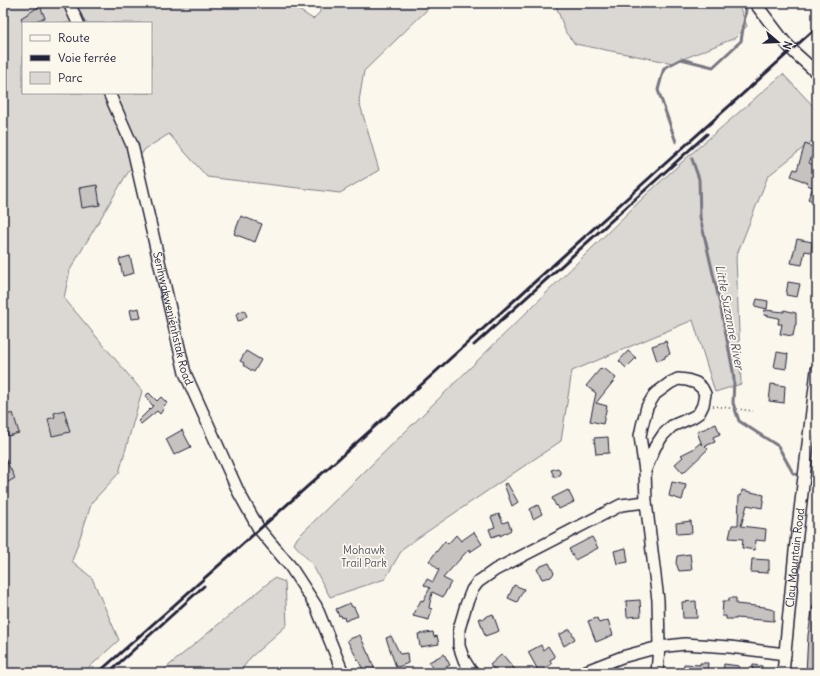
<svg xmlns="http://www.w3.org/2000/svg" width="820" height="676" viewBox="0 0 820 676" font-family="Delius,sans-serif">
<rect width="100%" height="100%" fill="#fbf7ec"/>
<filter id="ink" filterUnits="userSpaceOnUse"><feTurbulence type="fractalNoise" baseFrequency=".025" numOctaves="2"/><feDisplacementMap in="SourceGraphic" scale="8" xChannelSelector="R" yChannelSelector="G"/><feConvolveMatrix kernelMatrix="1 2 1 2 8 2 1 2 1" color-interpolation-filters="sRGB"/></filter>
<g filter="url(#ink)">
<path fill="#dbd8d3" stroke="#7e7d87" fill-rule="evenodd" d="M3,3H290L294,7L313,19L320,12V3H434L364,71L359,101L379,170L340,193L207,177L169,134L145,149L125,177L70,270L64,298L142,391L119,473L92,502L72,561L92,578L119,640L83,673H3ZM23,23H151V93H23Z
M555,3H738L747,26L735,38L673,63L575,44L566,33Z
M783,74L817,110V137L768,176L736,257L741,384L715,392L693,320L572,371L561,441L403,548L385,579L330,597L312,564L294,544L297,538L647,194L692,153Z
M274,578L285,582L287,625L251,657L239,673H160Z"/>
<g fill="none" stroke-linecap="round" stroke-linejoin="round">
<path stroke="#787681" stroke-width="3" d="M676,142L658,90L664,68L681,59L713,67L741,41L746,10L743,3
M692,159L699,179L700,217L720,304L733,371L734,380L733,403L739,421L778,446L793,473L797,475
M811,483L814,485L817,489"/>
</g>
<path fill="#c6c2c0" stroke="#22223b" d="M40,6L45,18L28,23H23L21,18Z
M805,144L815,148L809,163L817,166V203L808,199L813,187L807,185L808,183L791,176L794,169L797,170Z
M97,185L100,205L82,208L79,188Z
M241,216L262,224L255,242L234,234Z
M797,239L812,242L811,252L805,251L802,265L791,263Z
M130,256L134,273L123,276L119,259Z
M788,282L800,284L797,297L786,295Z
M757,299L768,301L767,309L755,306Z
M139,308L141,318L132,319L130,310Z
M244,310L247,316L242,320L238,321L236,314Z
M765,310L784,312V310L796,313V325H795L793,336L780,334L782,324H778L779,318L764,315Z
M666,341L670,354L665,356V358L657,361L652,346Z
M246,351L261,360L254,372L243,365L244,363L240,361Z
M628,351L636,358L626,368L619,361Z
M777,352L788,354L786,369L774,367Z
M601,368L604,370L605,369L616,378L596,403L607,406L603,424L590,421L596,393L586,386Z
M771,384L785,386L784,403L769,401Z
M149,393L157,401L161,397L167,403L163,407L164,408L160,414L157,411L141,424L138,421L153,406L145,396Z
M64,410L70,432L52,436L48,419L55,417L54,413Z
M13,413L19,433L8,436L3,416Z
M716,424L720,434L713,437L715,442L705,446L708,449L683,473L675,464L683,457L681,455L693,449L700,443L702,445L697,432Z
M182,430L191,447L174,455L166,439Z
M608,437L609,453L596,454L594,438Z
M3,454L15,478L3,485Z
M558,468L561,474L555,478L551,470Z
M672,482L686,485L682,500L669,496Z
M507,483L518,502L512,506L504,484Z
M568,490L574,502L559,509L557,505L556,506L552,498Z
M742,490L764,495L762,508L747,505L741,526L766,529L765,541L756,540L755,550L742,548L743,539L729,538L732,525H738L739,495L741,496Z
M538,505L542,514L533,519L530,509Z
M499,514L503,523L508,521L511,530L500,536V534L492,537L489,529L495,527L491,517Z
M691,521L692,533L677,534L676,523Z
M474,532L482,544L470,552L469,549L443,578L451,582L443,597L432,592L429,608L432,609L429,620L413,616L421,600L423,601L430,588L424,585L427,579L433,582L439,570L429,561L445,541L448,544L456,535L461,541Z
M592,537L598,548L575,560L569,549Z
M626,548L628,562L617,564L614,551Z
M690,554L692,570L679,571L676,563L677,556Z
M752,559L769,560V570H768V573L751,572Z
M549,563L554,573L551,577L542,579L537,569L541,566Z
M514,585L524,589L517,602L508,598Z
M729,598H736V604L765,607V608L774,610V621L736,618V619H726V616H722L723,601H729Z
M640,600L641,616L627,617L626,601Z
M696,601L697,618H683L682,602Z
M350,603L352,607H354L358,616L345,621L344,617L342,618L341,615L339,616L336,609Z
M813,605H817V673H806L808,635Z
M493,614L499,631L485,636L479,618L485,619V617Z
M597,618L599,623L608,620L613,635L596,642L588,621Z
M570,629L575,639L564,646L559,635Z
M433,632L434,637L437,636L439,644L420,647L418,634Z
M360,635L368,654H369L376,673H365L347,640Z
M391,636L400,654L407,653L408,663L401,666L396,667L386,638Z
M541,645L543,650L548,646L555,657L550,660L552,664L539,672L528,652Z
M444,654L450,665L435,673L429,662Z
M502,654L518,673H498L490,665Z
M700,663H708L707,673H683L684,664L700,665Z
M724,664L739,666L738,673H723Z
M753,665L762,666V673H752Z"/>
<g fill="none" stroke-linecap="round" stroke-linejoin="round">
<defs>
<g id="street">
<path d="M69,3L78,23"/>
<path d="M755,3L784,41L796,54L817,73"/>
<path id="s1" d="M109,93L132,145L185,373L239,493L259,529L290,566L316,606L343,673"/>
<path d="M645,471L655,447L663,435L672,426L693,417L699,413L703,405L705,394L702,388L696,383L687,380L678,379L670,383L655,394L647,407L642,426L640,436L645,471L646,502L658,600L659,647L657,673"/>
<path d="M472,673L464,660L459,646V629L466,605L472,590L478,582L495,570L621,505L646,502"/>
<path d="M581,673L622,657L659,647L685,644L730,647L785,654"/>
<path id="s2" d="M783,673L795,551L817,370"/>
</g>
</defs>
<use href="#street" stroke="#22223b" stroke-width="14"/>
<path stroke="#22223b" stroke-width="1.5" stroke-dasharray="1 3" stroke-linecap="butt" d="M713,406L753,411"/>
<use href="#street" stroke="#fbf7ec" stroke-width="11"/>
<path stroke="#22223b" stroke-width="3" d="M474,345L707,134
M98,673L400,404L657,171L817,27
M108,673L204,586"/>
</g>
</g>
<g text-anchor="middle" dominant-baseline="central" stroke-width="3.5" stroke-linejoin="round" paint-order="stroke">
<g font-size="11" fill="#22223b" stroke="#fbf7ec">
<text stroke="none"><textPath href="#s1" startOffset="235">Serihwakweniénhstak Road</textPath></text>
<text stroke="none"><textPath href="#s2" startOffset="116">Clay Mountain Road</textPath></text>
</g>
<g font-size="11" fill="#505061" stroke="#fbf7ec">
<text x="364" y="550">Mohawk<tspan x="364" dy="13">Trail Park</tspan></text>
</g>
<g font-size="12" font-style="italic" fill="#545364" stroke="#fbf7ec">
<text transform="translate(730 317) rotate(79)">Little Suzanne River</text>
</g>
</g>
<rect width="820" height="676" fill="none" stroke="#fbf7ec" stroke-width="16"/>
<rect x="8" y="8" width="804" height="660" fill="none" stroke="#22223b" stroke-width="1.5" filter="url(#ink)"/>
<rect x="22" y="22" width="130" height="72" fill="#fbf7ec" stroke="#a4a2a5"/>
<rect x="30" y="35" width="20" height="6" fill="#fbf7ec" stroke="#a4a2a5"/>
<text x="58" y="42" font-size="12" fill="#22223b">Route</text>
<rect x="30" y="55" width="20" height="6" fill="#22223b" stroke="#a4a2a5"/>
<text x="58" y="62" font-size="12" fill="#22223b">Voie ferrée</text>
<rect x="30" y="72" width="20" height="12" fill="#dbd8d3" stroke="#a4a2a5"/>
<text x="58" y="82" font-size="12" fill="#22223b">Parc</text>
<g transform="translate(778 42) rotate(109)" stroke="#fbf7ec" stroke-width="3" paint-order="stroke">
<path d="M0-3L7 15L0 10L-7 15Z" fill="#22223b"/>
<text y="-6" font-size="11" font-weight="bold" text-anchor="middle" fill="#22223b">N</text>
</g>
</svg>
